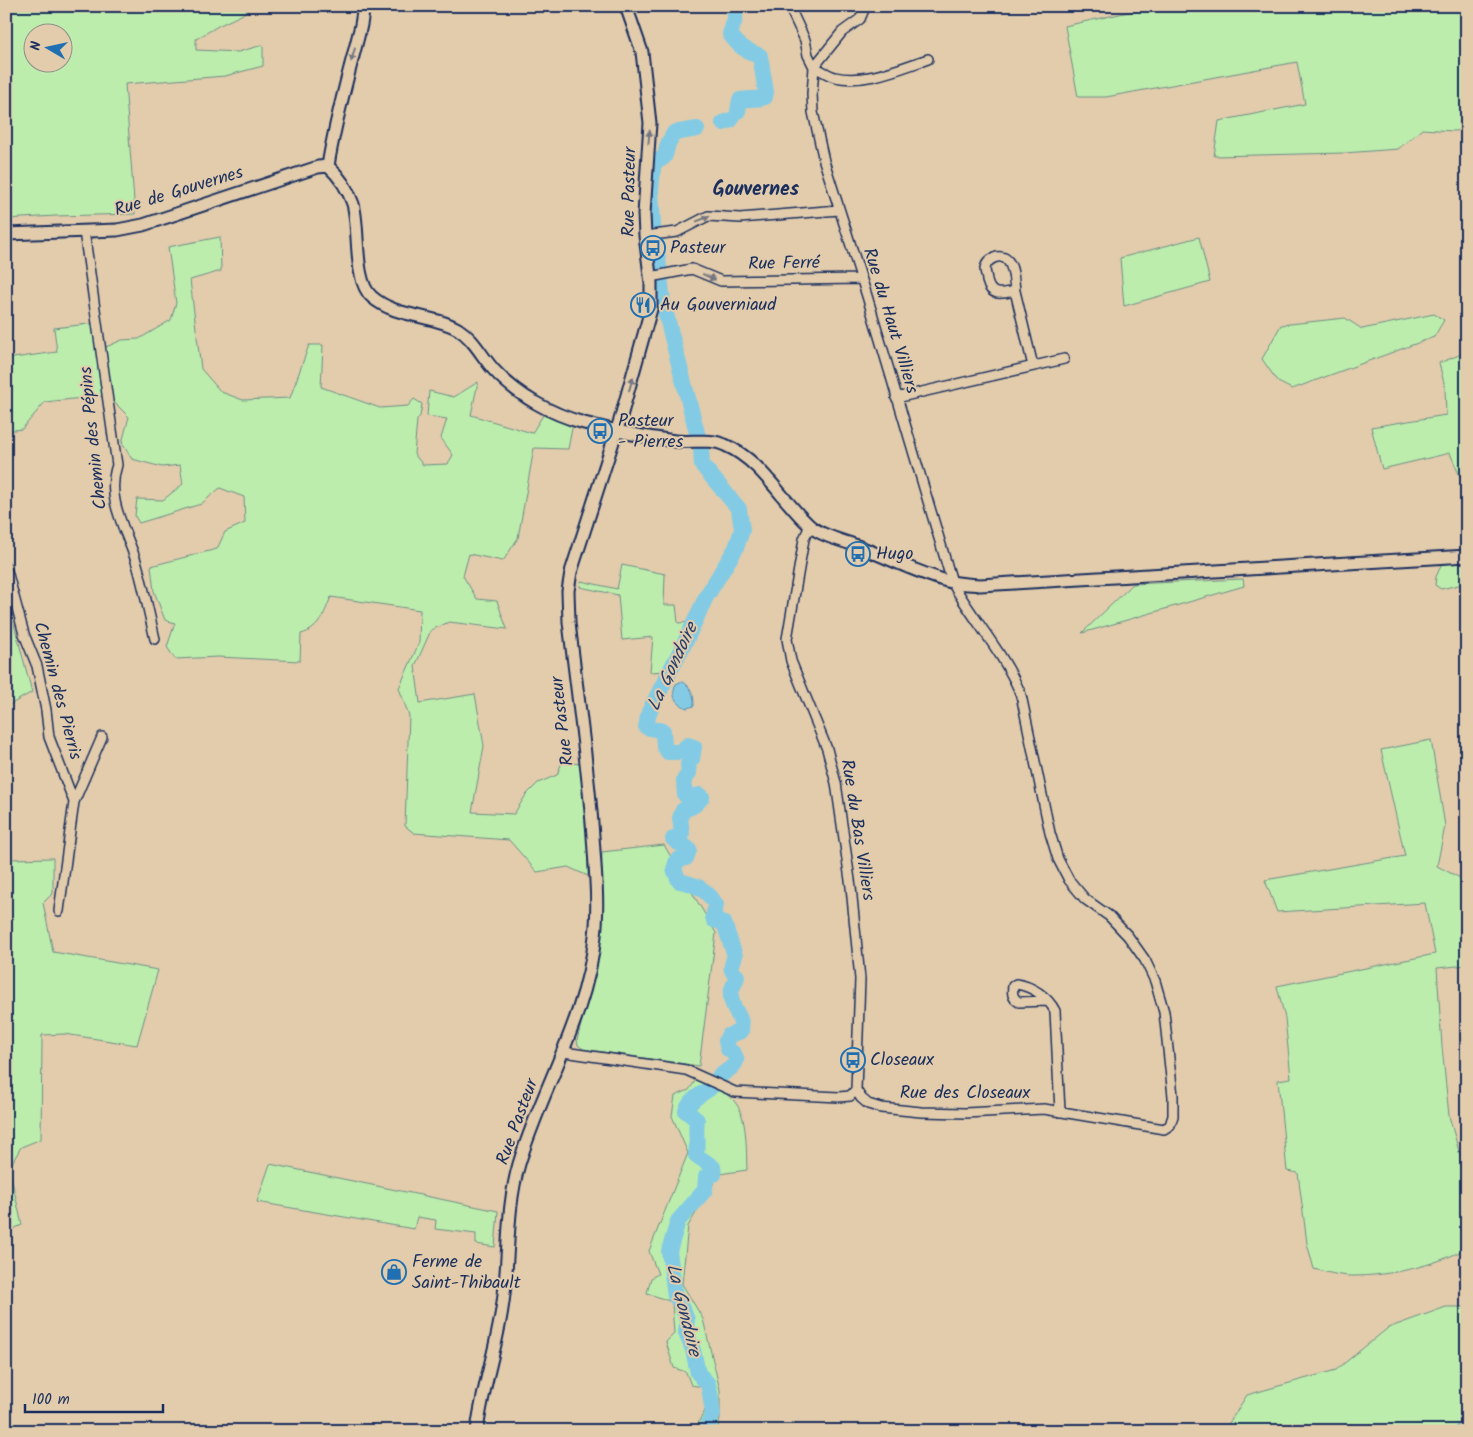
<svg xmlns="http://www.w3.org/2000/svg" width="1473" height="1437" viewBox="0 0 1473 1437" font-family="Kalam,sans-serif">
<rect width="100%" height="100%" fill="#e2ccac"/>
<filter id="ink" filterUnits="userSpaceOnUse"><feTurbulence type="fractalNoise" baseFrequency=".02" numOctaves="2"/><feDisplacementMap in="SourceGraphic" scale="10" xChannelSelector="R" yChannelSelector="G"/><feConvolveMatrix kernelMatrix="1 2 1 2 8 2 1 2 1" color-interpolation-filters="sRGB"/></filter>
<g filter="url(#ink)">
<path fill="#bdedac" stroke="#6c8e85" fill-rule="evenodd" d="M6,6H250L243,14L218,26L196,39V50L238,52L263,45V66L225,76L125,84L135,214L55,216L6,219ZM32,32H62V62H32Z
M1156,6H1467V129L1454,131L1422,129L1398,149L1344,153L1214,156L1219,121L1305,104L1297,62L1106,97H1078L1065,26Z
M220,237L221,271L190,280L201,369L221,392L243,400L290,398L309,345H323L321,387L380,408L408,406L414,399L422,404L420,416L417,420L414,454L423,465L448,464L453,455L441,438L447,419L427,416L429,391L454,397L478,382L471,415L532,433L548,407L574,418L568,449L534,448L518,538L503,561L469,554L463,576L477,599L497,601L507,629L449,622L431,630L415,666L420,703L475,694L484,746L472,812L514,814L526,795L538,783L557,775L562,762L580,764L587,831L588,876L568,867L537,872L509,840L414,833L405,826L409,716L399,688L419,643L420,610L331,597C324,613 320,629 301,634L300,661L218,657L175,659L167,647L175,623L165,620L154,591L151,566L217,549L225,532L245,523L244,497L220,488L201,504L139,523L135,516L137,499L163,500L183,484L180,465L162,467L132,459L122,443L129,417L114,402L101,396L45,402L22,429L6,431V359L57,352L54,328L97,323L106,347L122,340L139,339L171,320L176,303L168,247Z
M1199,237L1210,282L1124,306L1120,258Z
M1434,314L1444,320L1434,337L1292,389L1278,382L1262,359L1281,325L1345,318L1362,329Z
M1467,352V493L1450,453L1382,469L1371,427L1446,415L1445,387L1439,363Z
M1467,553V583L1441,589L1435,585L1436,577L1443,561Z
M622,565L665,574L664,605H676L678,623L693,622L674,662L667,671L650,672L653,637L622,640L618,595L580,587L581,581L617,589Z
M1243,579L1244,586L1082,633L1133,584Z
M12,617L32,692L6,707V620Z
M1431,740L1445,826L1437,866L1466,881L1467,886V965L1437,968L1442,1047L1449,1116L1467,1180V1248C1435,1266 1389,1276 1352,1276C1340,1276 1326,1272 1314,1269L1307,1243L1298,1173L1287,1171L1278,1080L1291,1078L1285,1018L1277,986L1435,954L1425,903L1277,912L1265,880L1405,856L1381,750Z
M6,842L13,859L53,858V893L43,903L53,952L158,970L137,1045L64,1034L42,1035L41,1139L21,1147L9,1168L22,1225L6,1232Z
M664,845L716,933L699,1066L583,1049L578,1045L577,1040L600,951L602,852Z
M698,1077C710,1084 725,1091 734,1101C748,1116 746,1151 747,1170L719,1174L688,1226L682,1284L703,1319L720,1390V1419L717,1431H694L708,1405L704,1387L691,1385L686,1372L674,1368L666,1342L674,1334L672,1302L647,1293L651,1278L658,1274L649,1251L688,1153L672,1116L675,1096L689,1090Z
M270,1164L498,1211L495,1247L476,1244V1234L435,1229L436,1220L417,1217L414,1229L257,1202Z
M1446,1307H1467V1416L1452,1431H1336L1334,1427L1324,1431H1224L1247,1395L1336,1370L1388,1328Z"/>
<path fill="#83cbe4" stroke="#598dae" d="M682,681C692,688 694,694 694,706L687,708C676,704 670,695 676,684Z
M1466,1416L1467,1431H1452Z"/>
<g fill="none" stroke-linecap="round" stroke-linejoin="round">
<path stroke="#83cbe4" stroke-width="16" d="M735,6V19L730,34C739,47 745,50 760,56L766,92L765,97C757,100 749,98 740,100L738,111
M723,123L731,120
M655,162C668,157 664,156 668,144C669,141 672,137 674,133L697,129
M653,169L651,190L653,226L659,266L663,303L701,448L702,465L739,509L742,530L736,548L706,597L687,638L649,712L646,727L663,731L664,746L668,752H679L688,745L694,747L692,759L688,764L689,773L684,780L685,795L689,798L700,795L702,797C694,807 694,806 683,810L680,818L682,833L673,839C678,845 685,844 689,850L686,858L677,860L674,869L679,881C695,884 707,889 716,905L713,917L714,920L724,923L735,956C732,965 728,969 737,976C736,984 730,988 731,996C731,1009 744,1017 741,1031L728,1036L726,1041L728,1049C747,1062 728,1069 719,1077C715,1081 713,1086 709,1089C699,1096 691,1099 686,1111L697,1120C695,1132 698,1143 696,1155L713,1167L714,1174L706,1177L705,1190L678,1221L669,1251L675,1296L681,1304L687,1320L686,1333L693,1350L698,1373L708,1384L710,1393L713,1414L705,1431"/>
<defs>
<path id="minor" d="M789,6L805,40L808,55L814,67
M814,67C821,70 828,75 835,77C866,84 900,68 928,59
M84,231L117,465C105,500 127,531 137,564C144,588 149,614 155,639
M645,236L677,232L708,216L740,218L839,210
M650,277L692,269L721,281L861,279
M1015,291C1014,282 1014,268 1008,261C1001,252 986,259 985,269C985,272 987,277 987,281C991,297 1001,294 1015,291L1033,366
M896,398L1064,359
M810,525L804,539L787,639L791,661L827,749L836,783L851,887L860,979L856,1090
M6,567L24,634L37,666L46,710L49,737L74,802L59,911
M74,802L102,737
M1047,1001L1019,1002C1012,998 1012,993 1013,986L1016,984C1032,986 1048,997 1055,1011L1060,1112
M564,1052L686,1070L735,1092L839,1097L850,1096L856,1090
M856,1090L861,1098L868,1104L881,1108L921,1112L965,1113L1044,1109L1164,1129L1170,1125L1173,1116V1096L1164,1012L1155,981L1145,960L1128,936L1109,916L1085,899L1069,880L1058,859L1050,833L1021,695C1005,654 973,620 952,582L867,296L824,161L813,112L812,94L814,67L842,32L860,19L863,12L862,6"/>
<path id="tertiary" d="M328,166C339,176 348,189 353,204C360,228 353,281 372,297C396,318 432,314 458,329C474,339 482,357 494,370C518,396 551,414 584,423C614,431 645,437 675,441C692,443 710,438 725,445C762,461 781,500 810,526C823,537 845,541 860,547C888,558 918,573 947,581C958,584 969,584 980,585L1467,556
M328,166C335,120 348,77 359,33C362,24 362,15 364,6
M6,234L117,230L143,225L318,167L328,166
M477,1431C482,1389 496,1350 502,1309C510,1261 505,1212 519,1164C542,1088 587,1017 595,936C599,903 595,869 593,836C588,765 577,693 569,622L568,591L571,572L620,420L651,309V283L645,236L644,214L650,123L642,52L626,6"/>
</defs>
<use href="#minor" stroke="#1b2f5e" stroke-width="12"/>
<use href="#tertiary" stroke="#1b2f5e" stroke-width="15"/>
<use href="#minor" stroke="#e2ccac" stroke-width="9"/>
<use href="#tertiary" stroke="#e2ccac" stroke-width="11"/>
</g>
<defs><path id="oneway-solid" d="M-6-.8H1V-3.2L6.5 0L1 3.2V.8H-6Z" transform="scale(1.25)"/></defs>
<g fill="#757681">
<use href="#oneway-solid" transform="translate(353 55) rotate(106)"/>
<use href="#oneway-solid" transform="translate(649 137) rotate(-85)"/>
<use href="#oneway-solid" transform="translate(703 219) rotate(-21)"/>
<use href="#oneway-solid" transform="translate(709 277) rotate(24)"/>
<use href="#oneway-solid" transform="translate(631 384) rotate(-73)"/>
</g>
</g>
<defs>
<symbol id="bus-ring" viewBox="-11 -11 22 22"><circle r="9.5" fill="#e2ccac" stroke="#1f6fb2" stroke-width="1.5"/><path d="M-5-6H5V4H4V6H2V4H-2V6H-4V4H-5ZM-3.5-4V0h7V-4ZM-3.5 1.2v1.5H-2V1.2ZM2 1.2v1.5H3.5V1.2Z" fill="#1f6fb2"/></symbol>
<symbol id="restaurant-ring" viewBox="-11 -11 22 22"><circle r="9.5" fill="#e2ccac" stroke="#1f6fb2" stroke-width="1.5"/><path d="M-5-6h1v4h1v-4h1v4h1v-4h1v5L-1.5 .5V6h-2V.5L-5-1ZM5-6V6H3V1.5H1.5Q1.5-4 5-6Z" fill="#1f6fb2"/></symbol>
<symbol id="shop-ring" viewBox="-11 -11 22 22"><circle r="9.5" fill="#e2ccac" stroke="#1f6fb2" stroke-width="1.5"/><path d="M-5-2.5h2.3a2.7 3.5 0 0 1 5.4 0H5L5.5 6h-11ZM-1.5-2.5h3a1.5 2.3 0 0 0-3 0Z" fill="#1f6fb2"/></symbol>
</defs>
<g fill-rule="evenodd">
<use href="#bus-ring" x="639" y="234" width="28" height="28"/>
<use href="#restaurant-ring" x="629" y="291" width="28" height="28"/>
<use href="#bus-ring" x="586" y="417" width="28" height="28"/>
<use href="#bus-ring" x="844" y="540" width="28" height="28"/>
<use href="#bus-ring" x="839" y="1046" width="28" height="28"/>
<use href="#shop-ring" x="380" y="1258" width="28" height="28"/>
</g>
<g text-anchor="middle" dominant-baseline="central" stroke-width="4" stroke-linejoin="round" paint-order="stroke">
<g font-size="18" fill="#1b2f5e" stroke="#e2ccac">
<text transform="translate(179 192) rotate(-17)">Rue de Gouvernes</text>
<text transform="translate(630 192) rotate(-89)">Rue Pasteur</text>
<text transform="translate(784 264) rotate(-1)">Rue Ferré</text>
<text transform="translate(890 321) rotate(73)">Rue du Haut Villiers</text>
<text transform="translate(94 438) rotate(-96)">Chemin des Pépins</text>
<text transform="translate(57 691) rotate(75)">Chemin des Pierris</text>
<text transform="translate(563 721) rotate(-97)">Rue Pasteur</text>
<text transform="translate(857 830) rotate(81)">Rue du Bas Villiers</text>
<text x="965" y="1093">Rue des Closeaux</text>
<text transform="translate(518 1122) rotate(-70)">Rue Pasteur</text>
</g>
<g font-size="18" fill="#1b2f5e" stroke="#e2ccac" text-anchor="start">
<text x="670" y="248">Pasteur</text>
<text x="660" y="305">Au Gouverniaud</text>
<text x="618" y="421">Pasteur<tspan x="618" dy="21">- Pierres</tspan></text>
<text x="876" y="554">Hugo</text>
<text x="870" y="1060">Closeaux</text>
<text x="412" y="1262">Ferme de<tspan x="412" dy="21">Saint-Thibault</tspan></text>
</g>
<g font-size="19" font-style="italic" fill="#253f6b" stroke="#e2ccac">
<text transform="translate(673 667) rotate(-65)">La Gondoire</text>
<text transform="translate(683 1310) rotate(76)">La Gondoire</text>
</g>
<g font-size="20" font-weight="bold" fill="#1b2f5e" stroke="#e2ccac">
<text x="756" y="190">Gouvernes</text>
</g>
</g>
<rect width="1473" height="1437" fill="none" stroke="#e2ccac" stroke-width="25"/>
<rect x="12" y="12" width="1448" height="1412" fill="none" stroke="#1b2f5e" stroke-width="2" filter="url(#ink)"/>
<g transform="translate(48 48) rotate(279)"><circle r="24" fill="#e2ccac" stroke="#928d8d"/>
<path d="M0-4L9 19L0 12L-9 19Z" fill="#1f6fb2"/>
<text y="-8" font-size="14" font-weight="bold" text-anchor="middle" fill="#1b2f5e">N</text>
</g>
<path d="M25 1404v8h138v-8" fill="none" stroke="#1b2f5e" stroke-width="2.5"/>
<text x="32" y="1404" font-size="15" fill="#1b2f5e" stroke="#e2ccac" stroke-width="4" paint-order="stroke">100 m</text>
</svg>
